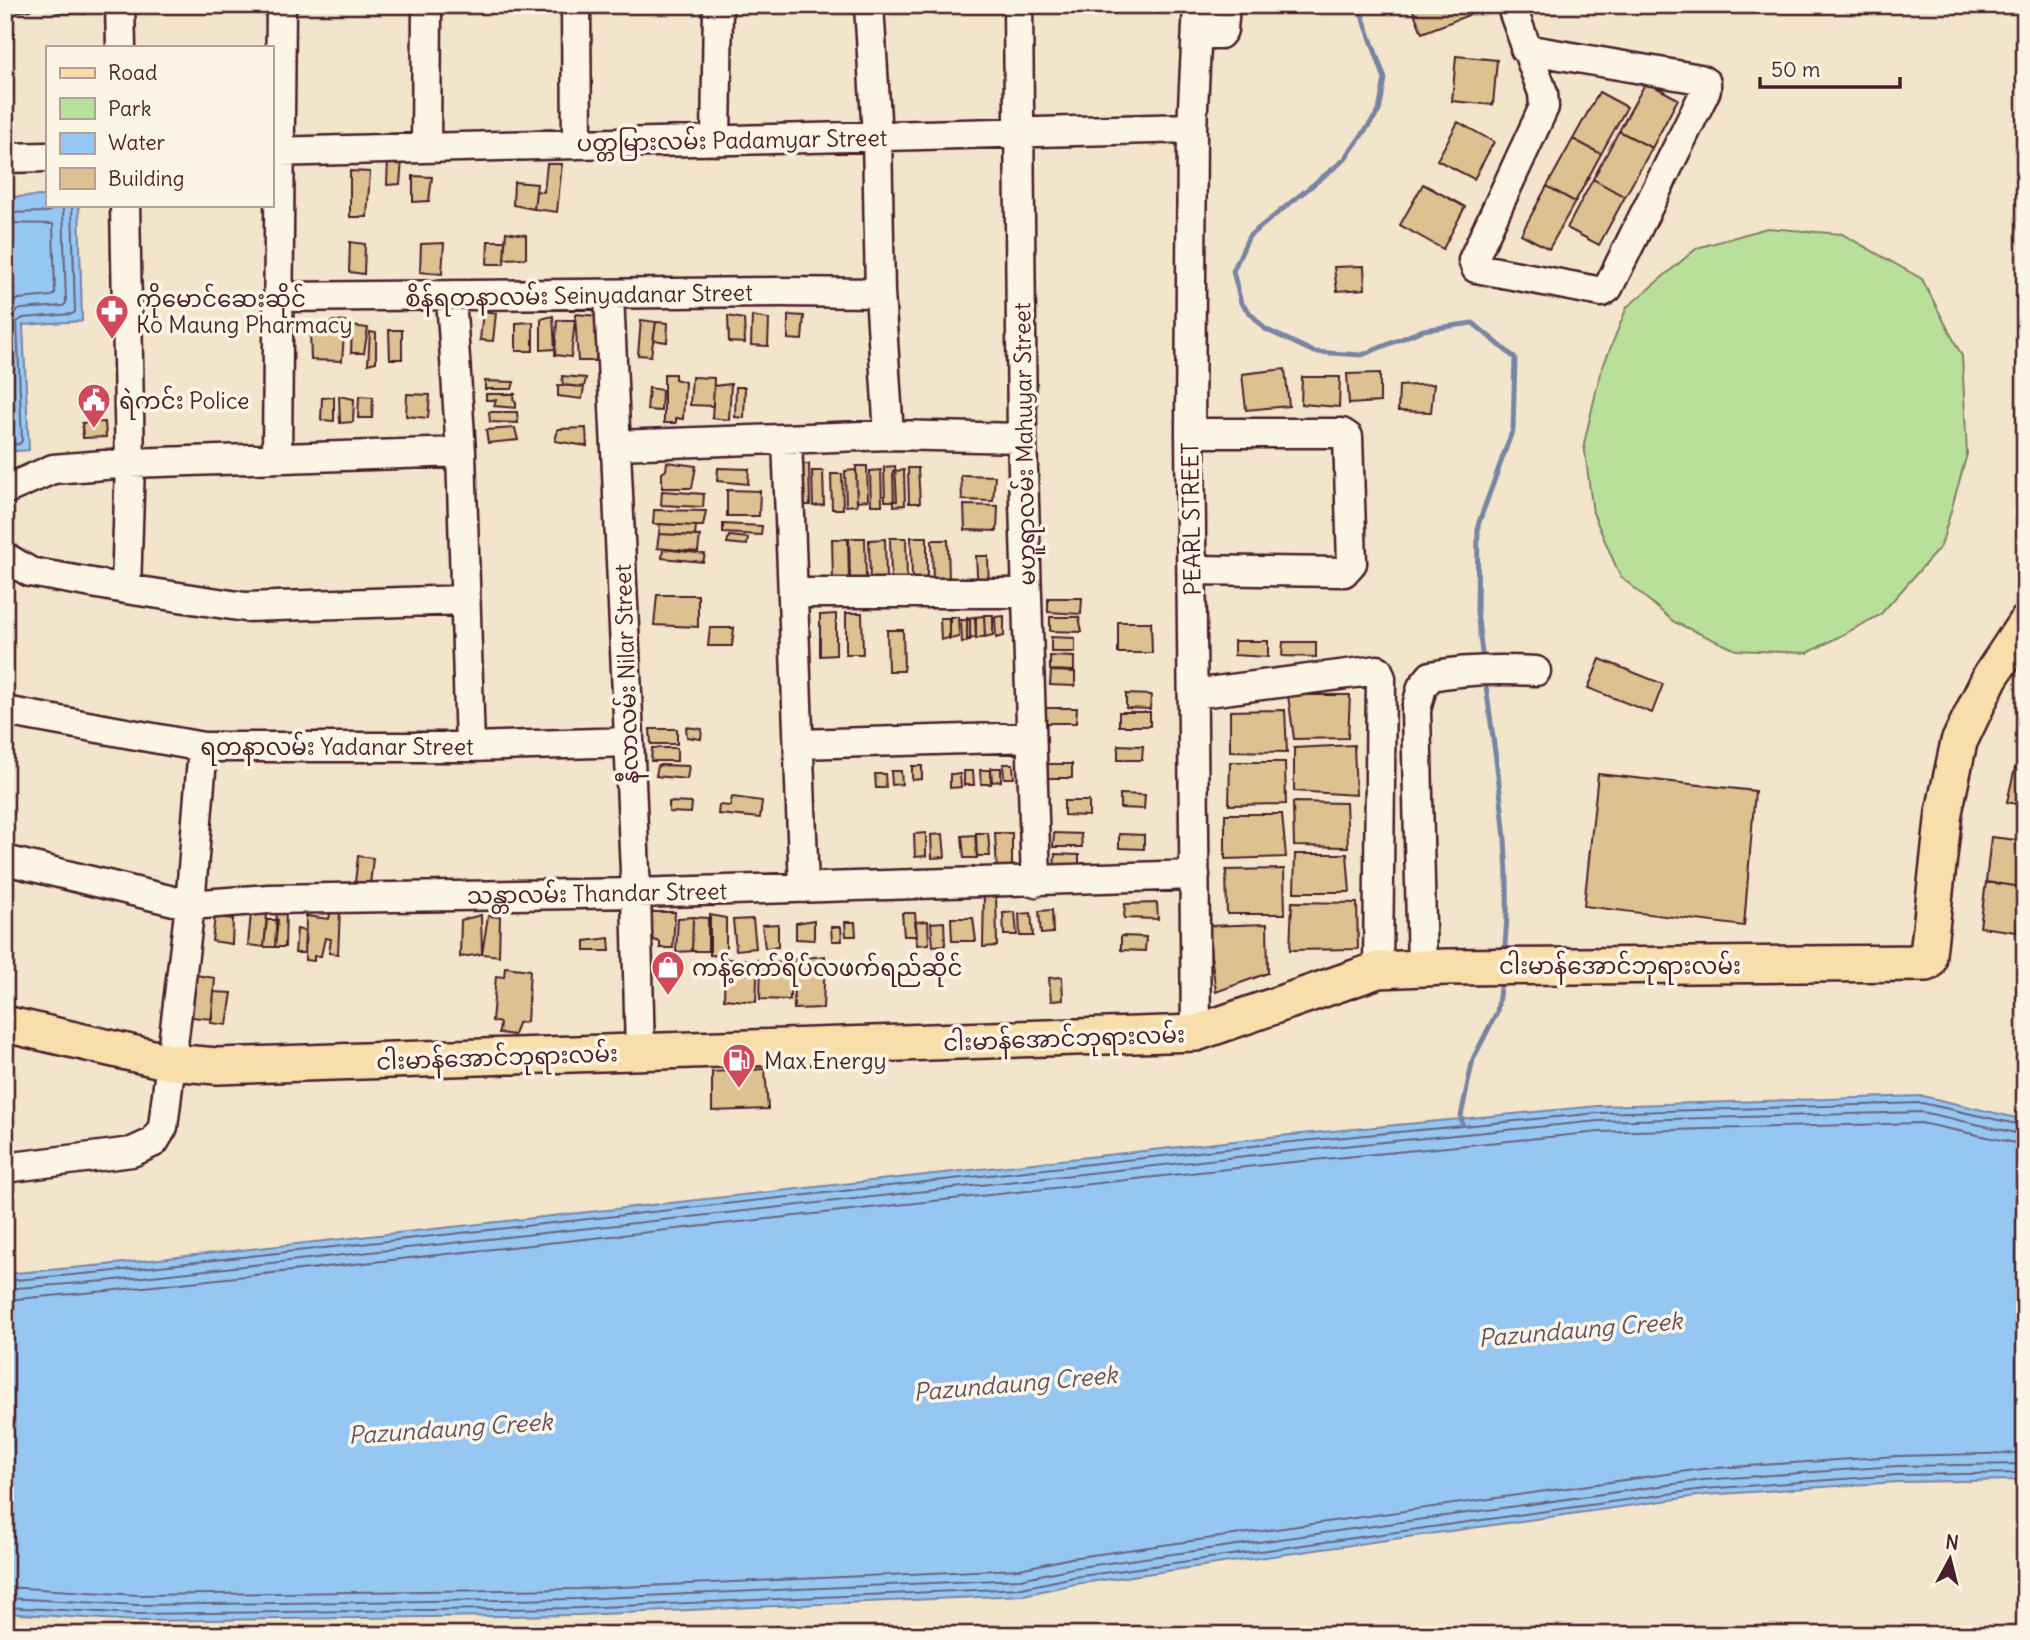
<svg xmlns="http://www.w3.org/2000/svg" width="2030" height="1640" viewBox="0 0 2030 1640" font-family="Delius,'Noto Sans Myanmar',sans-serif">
<rect width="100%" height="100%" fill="#f3e5cc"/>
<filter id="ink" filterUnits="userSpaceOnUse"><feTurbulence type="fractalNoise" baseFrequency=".0143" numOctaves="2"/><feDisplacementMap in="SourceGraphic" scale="14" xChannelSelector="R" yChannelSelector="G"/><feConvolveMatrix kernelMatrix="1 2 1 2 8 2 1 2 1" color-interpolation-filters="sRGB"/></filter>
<g filter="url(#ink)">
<path fill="#b8e09b" stroke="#818063" stroke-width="2" d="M1767,228L1842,234L1922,279L1962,356L1967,454L1941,546L1880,615L1808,653L1736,650L1674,622L1620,576L1593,513L1584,444L1600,374L1627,307L1697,248Z"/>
<path fill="#96c7f2" stroke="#7884a2" stroke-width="2" d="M47,196V205H79L82,321L23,325L29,450L5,452V197Z
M1923,1096L2025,1120V1480L1898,1482L1705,1495L1075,1584L1023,1595L578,1615L137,1621L5,1613V1274L105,1265L1280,1136L1598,1106Z"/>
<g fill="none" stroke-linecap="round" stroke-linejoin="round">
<path stroke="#68627b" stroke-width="2" d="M5,213L47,212L59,206L63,208L66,303L63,306L21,309L14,313L9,319L12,433L11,436H5
M5,223L53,224L55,293L52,296L19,299L5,306
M5,445L19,444L22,441L17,322L23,318L72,314L75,312L72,205
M5,1281L105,1272L1281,1143L1599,1113L1922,1103L2025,1126
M5,1289L106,1281L1282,1152L1599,1121L1922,1112L2025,1135
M5,1300L107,1291L1283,1163L1600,1132L1921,1123L2025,1145
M5,1587L138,1595L578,1589L1020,1569L1071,1558L1702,1469L1897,1456L2025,1453
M5,1598L138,1605L578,1599L1021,1579L1073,1568L1703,1480L1897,1466L2025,1464
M5,1607L137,1614L578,1608L1022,1588L1074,1577L1704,1489L1898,1475L2025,1473"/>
<path stroke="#7884a2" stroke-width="5" d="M1356,5L1360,9L1385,79L1379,111L1344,160L1249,236L1233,271L1241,303L1265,329L1314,352L1362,355L1423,330L1473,323L1515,358L1513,429L1478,525L1477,612L1483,661
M1485,677C1496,768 1515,862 1504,953
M1462,1124L1461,1116L1473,1059L1497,1012L1501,980"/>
</g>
<path fill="#ddc191" stroke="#4a1f2b" stroke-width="2" d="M5,5H30V10L5,13Z
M56,5H85V14L57,12Z
M1411,5H1466L1469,15L1422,33Z
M1456,56L1497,60L1493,105L1452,101Z
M1646,82L1678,99L1652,148L1619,131Z
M1599,92L1627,107L1601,154L1573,139Z
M1458,122L1494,142L1474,179L1437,160Z
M1619,131L1652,148L1625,197L1593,179Z
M1573,139L1601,154L1575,202L1547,186Z
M388,159L402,160L400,184L387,185Z
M547,164H562L557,212L534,209L536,191L544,192Z
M350,171L370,172L367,217H350Z
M413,176L432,177L429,201L413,202Z
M1593,179L1625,197L1599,245L1567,228Z
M514,182L537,184L534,209L513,205Z
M1423,184L1465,207L1443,249L1400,225Z
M1547,186L1575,202L1549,249L1521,234Z
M506,232L526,235V258L504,259Z
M488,241H505L504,264H487Z
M350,242L365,244L364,274L349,272Z
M444,243L442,274L420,272L421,244Z
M1364,266L1365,289L1337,291L1334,267Z
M483,311L496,313L493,341L480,340Z
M575,314L598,316L596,361H578Z
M788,315L804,316L802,340L788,339Z
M553,316L555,349L541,350V319Z
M728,316L744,319L745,343L729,342Z
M752,316L769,319L768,346L751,345Z
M557,320H575L571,357L555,355Z
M641,320L656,322L651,356L638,355Z
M333,321L345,322L342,361L311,360L310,329L323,328Z
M533,322V351H516V323Z
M656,322L668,323L667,342L653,340Z
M352,326L368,328L364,353H351Z
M389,330H402V359H390Z
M370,332L376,333V362L368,364Z
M1285,369L1289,406L1246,410L1242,374Z
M1380,373V402L1349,404L1347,374Z
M664,374H675V379L685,382L683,419L676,418V423H664Z
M562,376L586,378L584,387L563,385Z
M692,377L714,378L713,406L690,405Z
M1302,377H1340L1339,407L1301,404Z
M485,381L514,382L512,389H485Z
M731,384L729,420L712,418L714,386Z
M1434,384L1431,412L1398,411L1399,386Z
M558,385L584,387L582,399L558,396Z
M736,387H745L744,418L735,417Z
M649,388L662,390L661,411L647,410Z
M407,394L430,395L428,418L406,416Z
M486,394H515L513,399L516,402V408L494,406L496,400H486Z
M339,396L354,399L353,422L340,423Z
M359,396L373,397L372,418H358Z
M334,397V421L321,420L322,398Z
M489,412H517L518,423L490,422Z
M105,422L106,437L83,438L82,423Z
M515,428L518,440L488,443L486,430Z
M586,428L587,446L555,441L558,429Z
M667,462L696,466L692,488H662V473L666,470Z
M793,464H809L810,505H794Z
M856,466H867L868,500L857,501Z
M895,466L897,501H885L884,467Z
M718,468L749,469L748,484L717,481Z
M908,468H918L920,503H909Z
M856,470L857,505L846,506L845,471Z
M881,470L882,505H871L870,471Z
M904,470L905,505L894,506L893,471Z
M812,471H823L824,505L813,506Z
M831,474H842L843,509H832Z
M961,475L995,476L993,501L962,500Z
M727,490L760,491L759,516H727Z
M662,491L704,494L703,507L661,505Z
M964,505L998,506L997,531L965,530Z
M654,510L706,511L703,526L653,524Z
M660,524L696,526L695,536L659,534Z
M723,524L762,526L761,535L723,533Z
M659,534L700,536L698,552L657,548Z
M729,536L748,538L747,545L727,543Z
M911,537H927V578H912Z
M849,538H865L866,579H850Z
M890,538H906L907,579H891Z
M832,539H848L849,580H833Z
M885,539L886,580L870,581L869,540Z
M932,540H948L949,581L933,582Z
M663,549L705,554L703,562L662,558Z
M976,556H988L989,591H978Z
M657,595H698V627L654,625Z
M1048,598H1082L1081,614L1048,612Z
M846,613H862L863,654H846Z
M836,614V655L820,656V615Z
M984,615H993V635L985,637Z
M984,616L985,636L976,639V617Z
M1004,616V636L996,638L995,617Z
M950,617H958L959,637L950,639Z
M975,617L976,637L967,640V618Z
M1050,617H1079L1082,632L1050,631Z
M940,618H949V638L941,640Z
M961,620H970V640L962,643Z
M1118,622H1151L1152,653H1118Z
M710,628H734L732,646H708Z
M887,630H903L904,671H888Z
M1051,637L1075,638V652H1051Z
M1234,641H1268V657L1234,655Z
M1283,642H1316V657L1282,656Z
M1050,656L1074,657V671L1050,670Z
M1600,659L1663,684L1652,713L1588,688Z
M1051,671L1075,672V686L1050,685Z
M1126,694L1151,695L1150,709L1126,708Z
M1288,695H1350L1348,738L1294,739Z
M1042,708H1077L1076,723H1042Z
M1285,710L1287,752L1230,751V711Z
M1119,712H1150V726H1119Z
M686,727L702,729L701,739L687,737Z
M650,729H677V744H651Z
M1118,745L1143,746L1142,760H1118Z
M1354,745L1356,795L1294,791V748Z
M652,748H677V761H651Z
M1230,762H1285L1286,804L1229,805Z
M1003,764H1013L1014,778H1004Z
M1048,764H1072V778H1047Z
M658,765L689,766L687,779L656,776Z
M912,766H922V779L912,780Z
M991,768H1001V781L992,782Z
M2015,768L2025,770V806L2007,802Z
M980,770H990L991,784H981Z
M891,771H901L902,784L892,785Z
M964,771H973L974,785H964Z
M875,774H885L886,788H876Z
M950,774H960L961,787L950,788Z
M1598,774L1755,791L1744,926L1584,906Z
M1120,794L1145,795L1144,809L1120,808Z
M732,797L762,801L760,818L718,814L719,805L730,806Z
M1064,801H1089V816L1064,815Z
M669,802L692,803L691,813L669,812Z
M1293,802L1346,803L1348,847L1294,846Z
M1225,814H1282L1286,857L1225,859Z
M926,833V856L915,857L914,834Z
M976,833H988L990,856H977Z
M995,833H1012V871H997Z
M1054,833L1081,834L1082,847H1053Z
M943,834L945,857L932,858L931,835Z
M1119,834L1144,835V849L1119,848Z
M975,835L977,858H964L962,836Z
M1991,837L2025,841L2023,887L1986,882Z
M1055,854L1079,855V869H1054Z
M1295,854H1347L1350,892H1294Z
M358,856L373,858L370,885L355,883Z
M1284,869L1285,914H1227L1226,870Z
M1986,882L2023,887L2017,932L1980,927Z
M984,892H996L997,946L983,947Z
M1292,902L1357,903L1358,949L1290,950Z
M252,903H268L264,947L248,945Z
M1157,903L1158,919L1124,918L1125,904Z
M277,908L286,909L285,947H275Z
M331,910L340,911L338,954L329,953L331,939L325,938L321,956H314V961L305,960L306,916L329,919Z
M1052,910L1053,933L1041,934L1039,911Z
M651,912H675L673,948H660V942L651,939Z
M1015,912L1017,935H1004L1003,913Z
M902,913H915L917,936H904Z
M1031,913L1033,936H1020L1019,914Z
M481,915L482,954L460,957L461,920Z
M710,915L726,918V956L710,955Z
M488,916L500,917L499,956L482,954Z
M215,917L233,919L232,944L212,941Z
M693,917L692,951L676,952L678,918Z
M693,917L708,918V951H692Z
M951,918H973L976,941H952Z
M753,919L756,948L736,950L733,920Z
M267,920H278L275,947H264Z
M814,920V940L796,939V923Z
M928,921L929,944L917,945L915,922Z
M845,922H855L856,936H846Z
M944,922L945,945L933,946L931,923Z
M778,924V947L765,948L762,925Z
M1267,924L1268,973L1216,992L1207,926Z
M831,927H841L842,941H832Z
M297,929L305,931L304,953H295Z
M1121,936L1146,937L1145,951L1121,950Z
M609,938L610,951H585V941Z
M825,956L823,1008L794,1009L793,959Z
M725,959L758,960L756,1002L724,999Z
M761,961L790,962V1000L760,999Z
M505,967L530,970L527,1022L518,1023L514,1035L499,1033L500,1023L492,1021L496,976L504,977Z
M196,975L215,978L212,1019L192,1017Z
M1062,977L1063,1000L1051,1001L1049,978Z
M214,992L232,993L227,1025L211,1023Z
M765,1069L768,1109L712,1111V1072Z"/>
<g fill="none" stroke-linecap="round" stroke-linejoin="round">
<defs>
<path id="minor" d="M120,5L121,47
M576,5L577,144
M869,5L877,136L880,293L889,435
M1018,5L1022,438L1036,882
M1511,5L1543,93L1544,107L1473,260L1476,268L1602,292L1608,288L1706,90V83L1700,79L1525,49
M1197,34H1220L1223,30L1225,5
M716,141L718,5
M426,148L427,5
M271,152L1192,128
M5,158L47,157
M125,205L130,463L126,589
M609,295L636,893L640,1053
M279,297L779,292L880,293
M451,297L461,452L470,747
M1190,433H1342L1348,437L1352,563L1344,572L1192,570
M787,439L804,888
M617,445L889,435L1022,438
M277,457L281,5
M5,490L53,469L130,463L461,452
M5,557L30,572L126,589L245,607L465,600
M793,593H1027
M1193,694L1378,670L1381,678L1378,970
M5,711L203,747H470L629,742
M799,744L1031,737
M5,860L190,905L269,899L636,893L1195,875
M1422,968L1416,710L1422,687L1431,676C1466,669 1500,669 1536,671
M1196,1033L1190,433L1192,128L1198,5
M5,1168L132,1152L154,1142L163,1127L190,905L203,747"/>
<path id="major" d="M5,1024L170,1062L217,1066L1196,1033L1378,970L1447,967L1927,963L1944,812L1959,742L1990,677L2025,624"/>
</defs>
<use href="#minor" stroke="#4a1f2b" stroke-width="33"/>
<use href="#major" stroke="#4a1f2b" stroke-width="40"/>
<use href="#minor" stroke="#fcf5e5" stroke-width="28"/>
<use href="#major" stroke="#f8deab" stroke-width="35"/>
</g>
</g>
<defs>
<symbol id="pharmacy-pin" viewBox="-11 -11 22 30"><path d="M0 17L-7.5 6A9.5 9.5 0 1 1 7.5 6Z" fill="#d1495b" stroke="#fcf5e5"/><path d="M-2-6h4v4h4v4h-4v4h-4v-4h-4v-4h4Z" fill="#fff"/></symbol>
<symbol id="civic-pin" viewBox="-11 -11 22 30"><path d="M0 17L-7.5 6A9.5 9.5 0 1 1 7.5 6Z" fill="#d1495b" stroke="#fcf5e5"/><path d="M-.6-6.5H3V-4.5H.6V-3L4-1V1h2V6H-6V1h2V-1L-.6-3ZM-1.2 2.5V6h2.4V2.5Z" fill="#fff"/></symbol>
<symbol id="shop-pin" viewBox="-11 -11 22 30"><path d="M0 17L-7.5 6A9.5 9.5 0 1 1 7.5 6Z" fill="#d1495b" stroke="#fcf5e5"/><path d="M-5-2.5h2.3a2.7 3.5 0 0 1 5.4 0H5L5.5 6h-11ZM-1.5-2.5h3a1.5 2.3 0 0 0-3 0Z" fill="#fff"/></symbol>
<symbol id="fuel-pin" viewBox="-11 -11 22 30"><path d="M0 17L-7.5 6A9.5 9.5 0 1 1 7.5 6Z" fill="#d1495b" stroke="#fcf5e5"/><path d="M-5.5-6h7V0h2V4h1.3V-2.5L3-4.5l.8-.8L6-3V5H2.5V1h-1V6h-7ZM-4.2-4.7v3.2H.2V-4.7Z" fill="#fff"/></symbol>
</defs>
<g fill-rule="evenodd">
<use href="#pharmacy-pin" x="93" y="292" width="38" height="52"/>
<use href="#civic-pin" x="75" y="381" width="38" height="52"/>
<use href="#shop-pin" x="649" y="948" width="38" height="52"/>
<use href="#fuel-pin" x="720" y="1041" width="38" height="52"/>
</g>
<g text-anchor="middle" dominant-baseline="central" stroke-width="7" stroke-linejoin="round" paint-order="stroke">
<g font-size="23" fill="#4a1f2b" stroke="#fcf5e5">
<text transform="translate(732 140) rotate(-1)">ပတ္တမြားလမ်း Padamyar Street</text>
<text transform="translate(579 295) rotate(-1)">စိန်ရတနာလမ်း Seinyadanar Street</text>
<text transform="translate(1024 444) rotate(-91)">မဟူရာလမ်း Mahuyar Street</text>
<text transform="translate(1191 519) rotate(-91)">PEARL STREET</text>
<text transform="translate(626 674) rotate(-92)">နီလာလမ်း Nilar Street</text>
<text x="337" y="746">ရတနာလမ်း Yadanar Street</text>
<text transform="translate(597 893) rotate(-1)">သန္တာလမ်း Thandar Street</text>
<text x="1620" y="965">ငါးမာန်အောင်ဘုရားလမ်း</text>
<text transform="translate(1064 1038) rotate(-2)">ငါးမာန်အောင်ဘုရားလမ်း</text>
<text transform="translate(497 1057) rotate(-2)">ငါးမာန်အောင်ဘုရားလမ်း</text>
</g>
<g font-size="23" fill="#4a1f2b" stroke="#fcf5e5" text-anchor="start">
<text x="136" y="298">ကိုမောင်ဆေးဆိုင်<tspan x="136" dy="26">Ko Maung Pharmacy</tspan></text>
<text x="119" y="400">ရဲကင်း Police</text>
<text x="692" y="967">ကန့်ကော်ရိပ်လဖက်ရည်ဆိုင်</text>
<text x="764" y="1060">Max Energy</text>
</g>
<g font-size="24" font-style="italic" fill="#615167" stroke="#fcf5e5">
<text transform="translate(1580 1329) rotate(-5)">Pazundaung Creek</text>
<text transform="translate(1015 1383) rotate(-5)">Pazundaung Creek</text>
<text transform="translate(450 1428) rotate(-4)">Pazundaung Creek</text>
</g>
</g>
<rect width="2030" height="1640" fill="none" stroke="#fcf5e5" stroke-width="28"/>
<rect x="14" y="14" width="2002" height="1612" fill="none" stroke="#4a1f2b" stroke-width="2.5" filter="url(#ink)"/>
<rect x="46" y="46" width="228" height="161" fill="#fcf5e5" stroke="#b59f9b" stroke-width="2"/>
<rect x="60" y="68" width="35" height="10" fill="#f8deab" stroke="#b59f9b" stroke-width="2"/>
<text x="108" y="80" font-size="21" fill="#4a1f2b">Road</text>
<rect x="60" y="98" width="35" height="21" fill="#b8e09b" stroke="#b59f9b" stroke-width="2"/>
<text x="108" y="116" font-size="21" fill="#4a1f2b">Park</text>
<rect x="60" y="133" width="35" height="21" fill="#96c7f2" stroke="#b59f9b" stroke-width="2"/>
<text x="108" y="150" font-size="21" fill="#4a1f2b">Water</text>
<rect x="60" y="168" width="35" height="21" fill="#ddc191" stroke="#b59f9b" stroke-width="2"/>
<text x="108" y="186" font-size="21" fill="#4a1f2b">Building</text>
<g transform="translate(1950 1559) rotate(7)" stroke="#fcf5e5" stroke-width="5" paint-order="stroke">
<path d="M0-5L12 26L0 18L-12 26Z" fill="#4a1f2b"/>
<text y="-10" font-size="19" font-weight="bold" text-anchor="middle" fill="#4a1f2b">N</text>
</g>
<path d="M1760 77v10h140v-10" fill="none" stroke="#4a1f2b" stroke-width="3.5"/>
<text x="1771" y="77" font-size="21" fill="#4a1f2b" stroke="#fcf5e5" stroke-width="5" paint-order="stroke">50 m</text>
</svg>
